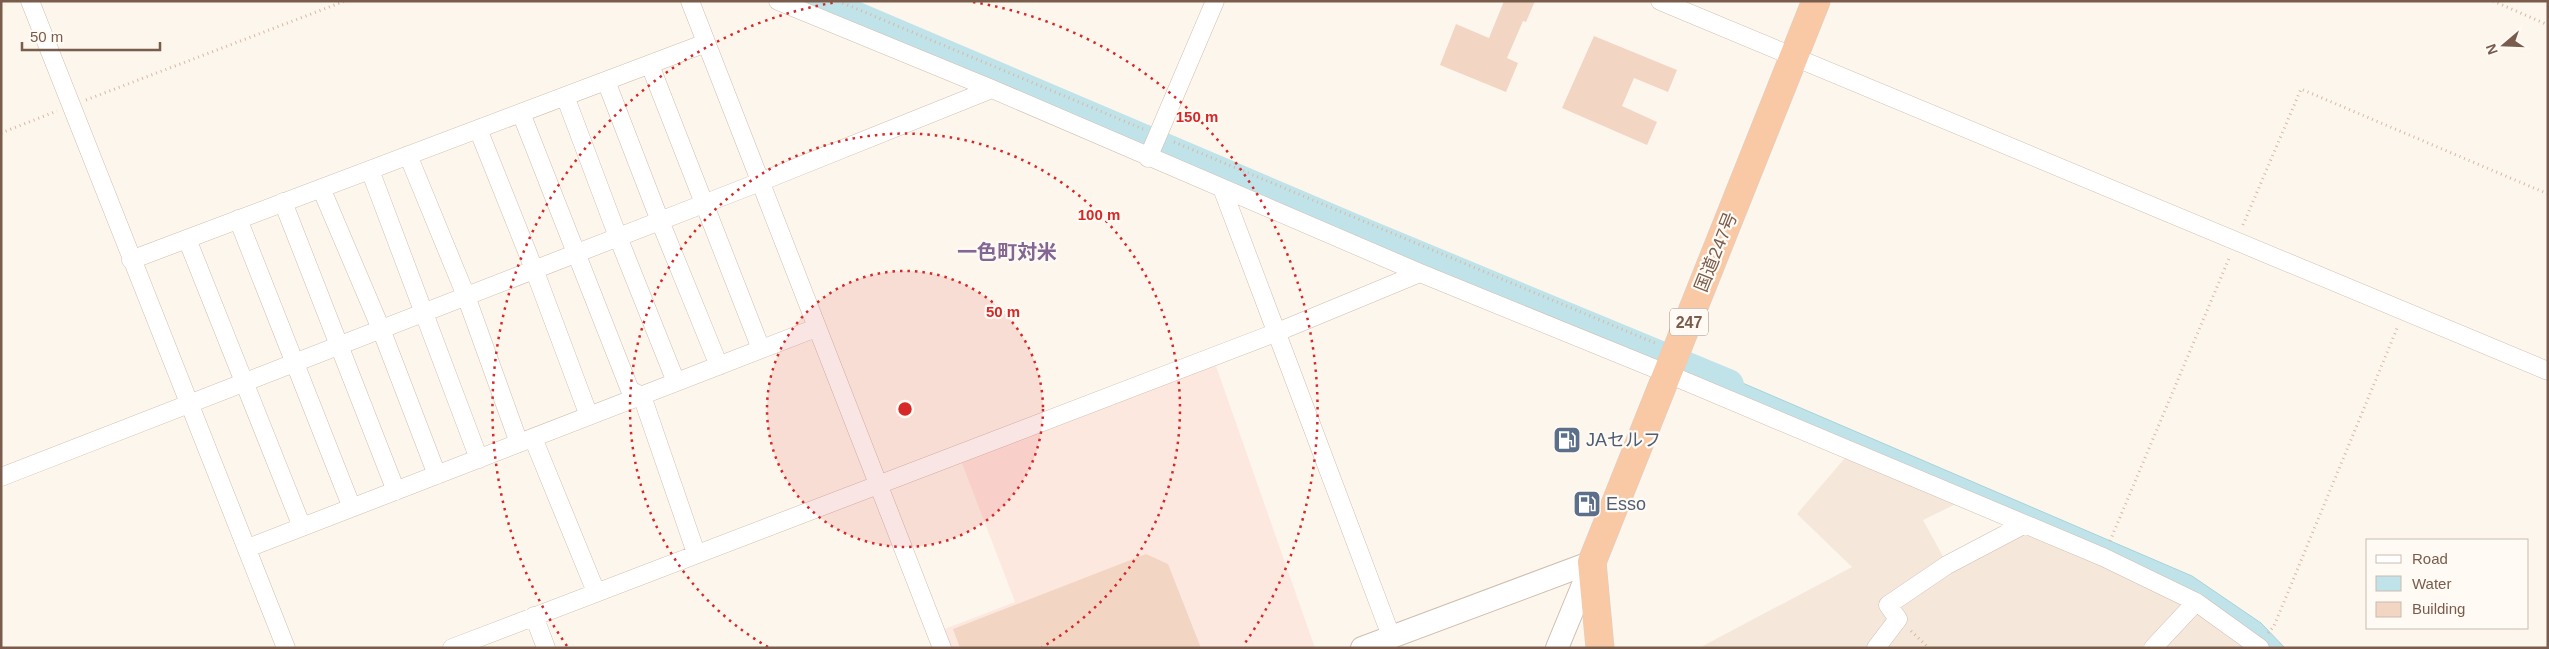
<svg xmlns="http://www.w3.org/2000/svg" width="2549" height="649" viewBox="0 0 2549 649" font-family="Helvetica,'Noto Sans JP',sans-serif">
<rect width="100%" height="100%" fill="#fdf6ec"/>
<path fill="#f5e8da" d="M1845,458L1958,503L1923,520L1950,569L2025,530L2196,609L2245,648H1699L1852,567L1797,514Z"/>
<path fill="#fde8e0" d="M1215,363L1315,648H949L942,630L1015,602L960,458Z"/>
<path fill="#bfe3e8" stroke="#a5d3da" d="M1689,360L2192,576L2261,623L2285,648H2270L2194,593L2112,553L1685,373Z"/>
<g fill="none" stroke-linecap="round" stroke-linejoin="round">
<path stroke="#bfe3e8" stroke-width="32" d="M817,1L1366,235L1728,385"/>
</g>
<path fill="#f3d5c3" d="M1504,1H1535L1526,22L1523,21L1507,58L1518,63L1506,92L1440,65L1456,24L1489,38Z
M1594,36L1677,70L1668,92L1634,78L1622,106L1657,122L1647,145L1562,108Z
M1146,554L1168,564L1201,648H960L953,629Z"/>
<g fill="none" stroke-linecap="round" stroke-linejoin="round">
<defs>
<path id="minor" d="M30,1L286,648
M690,1L942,648
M778,1L992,89L1420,273L1668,374L2103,557L2196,602L2260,648
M1660,1L2548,371
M650,65L761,349
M606,81L660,221L719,366
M565,96L618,237L676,382
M521,113L630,390L642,396L696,553
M478,129L534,269L589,416
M408,155L466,296L519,443
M1148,158L1215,1
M370,170L479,459
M321,188L381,329L437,475
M1222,188L1391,636
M283,202L396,491
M238,219L352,508
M187,239L302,527
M131,260L706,43
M533,438L596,592
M1,477L760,182L992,89
M248,548L816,328
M534,616L546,648
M452,648L1275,333L1420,273
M1876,648L1898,619L1888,605L1947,565L2025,524
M2153,648L2196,602"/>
<path id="tertiary" d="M1362,648L1592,562
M1557,648L1592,563"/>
<path id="trunk" d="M1600,648L1592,562L1816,1"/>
</defs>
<use href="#minor" stroke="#d1beb0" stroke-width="19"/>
<use href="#tertiary" stroke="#d1beb0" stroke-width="24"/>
<use href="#trunk" stroke="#dad1cd" stroke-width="29"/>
<path stroke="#d9b8a5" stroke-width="3" stroke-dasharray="1 4" stroke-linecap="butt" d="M838,1L1143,129
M2493,1L2548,25
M86,100L345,1
M1,133L57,111
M1174,142L1655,343
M2243,225L2301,89L2548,194
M2110,541L2230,256
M1911,631L1929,648
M2268,633L2274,626L2398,326"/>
<use href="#minor" stroke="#fff" stroke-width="18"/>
<use href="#tertiary" stroke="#fff" stroke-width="22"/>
<use href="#trunk" stroke="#f9c8a4" stroke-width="28"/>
</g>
<circle cx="905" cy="409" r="138" fill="#d62828" fill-opacity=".12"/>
<g fill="none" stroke="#d62828" stroke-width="2.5" stroke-dasharray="2.5 5">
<circle cx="905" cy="409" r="138"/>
<path d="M768 647A275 275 0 1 1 1042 647"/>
<path d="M567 646A413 413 0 0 1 837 2M973 2A413 413 0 0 1 1243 646"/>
</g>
<defs>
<symbol id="fuel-square" viewBox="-11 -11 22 22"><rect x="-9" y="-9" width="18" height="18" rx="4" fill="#5c6f8a" stroke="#fffaf3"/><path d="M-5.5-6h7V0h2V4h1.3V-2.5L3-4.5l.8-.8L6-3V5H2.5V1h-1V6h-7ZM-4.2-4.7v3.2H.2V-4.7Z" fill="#fff"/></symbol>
</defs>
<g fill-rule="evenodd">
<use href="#fuel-square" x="1551" y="424" width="32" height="32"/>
<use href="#fuel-square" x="1571" y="488" width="32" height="32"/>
</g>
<g text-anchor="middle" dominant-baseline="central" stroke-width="4.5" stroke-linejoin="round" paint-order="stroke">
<rect fill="#fffaf3" stroke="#a28b7f" stroke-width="1" x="1670" y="308.5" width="38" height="27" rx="4"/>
<g font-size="16" font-weight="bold" fill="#7a5c4d">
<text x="1689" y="322">247</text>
</g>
<g font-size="18" fill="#7a5c4d" stroke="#fffaf3">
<text transform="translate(1716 252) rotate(-68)">国道247号</text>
</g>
<g font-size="18" fill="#4e5e75" stroke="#fffaf3" text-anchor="start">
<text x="1586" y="440">JAセルフ</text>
<text x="1606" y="504">Esso</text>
</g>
<g font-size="20" font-weight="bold" fill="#846695" stroke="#fffaf3">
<text x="1007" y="252">一色町対米</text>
</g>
</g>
<circle cx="905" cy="409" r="8" fill="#d62828" stroke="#fffaf3" stroke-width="2.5"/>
<g font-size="15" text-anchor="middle" font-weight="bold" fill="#d62828" stroke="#fffaf3" stroke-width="4.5" stroke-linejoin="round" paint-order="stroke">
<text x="1197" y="122">150 m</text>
<text x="1099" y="220">100 m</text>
<text x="1003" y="317">50 m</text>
</g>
<rect width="2549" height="649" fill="none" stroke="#7a5c4d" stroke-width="5"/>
<rect x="2366" y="539" width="162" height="90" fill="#fffaf3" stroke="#cabbb1"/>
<rect x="2376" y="555" width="25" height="8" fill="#ffffff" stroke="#cabbb1"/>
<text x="2412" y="564" font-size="15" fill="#7a5c4d">Road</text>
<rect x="2376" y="576" width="25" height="15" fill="#bfe3e8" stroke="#cabbb1"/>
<text x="2412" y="589" font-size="15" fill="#7a5c4d">Water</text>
<rect x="2376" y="602" width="25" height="15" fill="#f3d5c3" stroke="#cabbb1"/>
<text x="2412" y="614" font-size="15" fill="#7a5c4d">Building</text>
<g transform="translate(2504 45) rotate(251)" stroke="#fffaf3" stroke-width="4" paint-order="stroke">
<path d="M0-4L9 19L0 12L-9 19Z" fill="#7a5c4d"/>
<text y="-8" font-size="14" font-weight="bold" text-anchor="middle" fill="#7a5c4d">N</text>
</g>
<path d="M22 42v8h138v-8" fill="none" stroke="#7a5c4d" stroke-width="2.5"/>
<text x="30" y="42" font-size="15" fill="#7a5c4d" stroke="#fffaf3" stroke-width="4" paint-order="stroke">50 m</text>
</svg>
